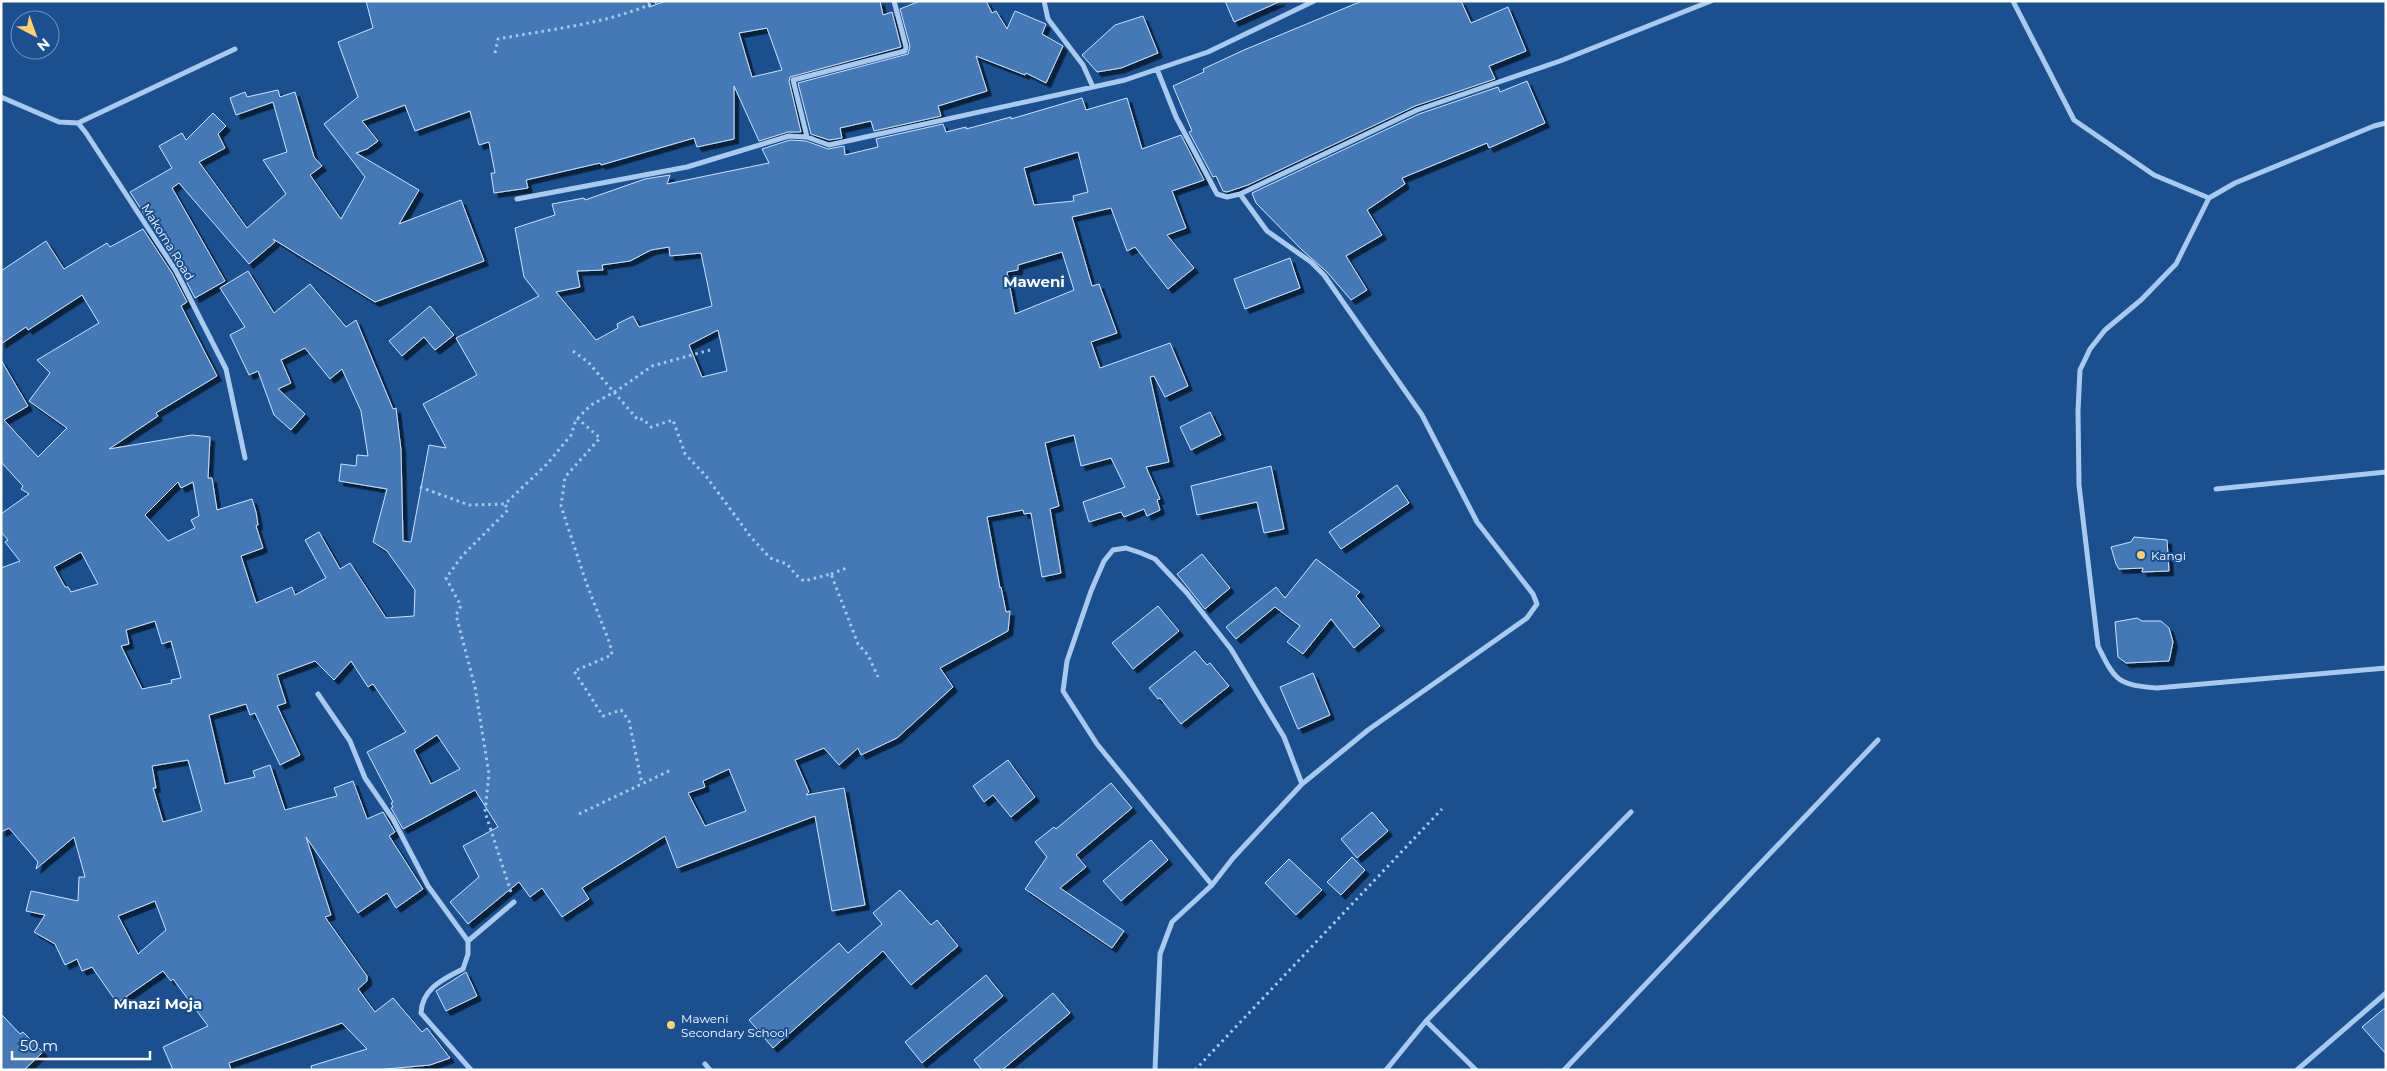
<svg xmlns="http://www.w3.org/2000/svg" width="2387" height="1071" viewBox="0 0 2387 1071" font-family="Montserrat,sans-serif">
<defs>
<filter id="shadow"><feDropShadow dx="4.5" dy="4.5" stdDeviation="0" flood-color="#0009"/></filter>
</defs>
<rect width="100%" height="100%" fill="#1b4f8f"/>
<path fill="#4478b7" stroke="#cfe3fa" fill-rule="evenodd" filter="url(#shadow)" d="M366,1H648L649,7L666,1H880L883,15L892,12L901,47L790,77L789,81L801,132H788L759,141L734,86V139L697,147L694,138L601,165L600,163L526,180L528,188L494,193L491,173H495L489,142L479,145L470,111L415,131L405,105L362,121L378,141L367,149L356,153L419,190L399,224L461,200L484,261L375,302L273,239L275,242L249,264L179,183L172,188L225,281L195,298L180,269L130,192L172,168L159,146L182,133L186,140L213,113L226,126L218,134L225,148L199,162L247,228L286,194L263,160L287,152L273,102L236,115L230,98L245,92L247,97L278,90L280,97L295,92L314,157L322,166L310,175L341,219L365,177L324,124L358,97L338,42L373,28ZM767,28L782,70L752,77L739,33Z
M920,1H986L992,13L996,11L1007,29L1015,11L1046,24L1042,34L1063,46L1046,83L1026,73L1025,75L976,56L987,91L938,106L941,116L874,131L871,121L840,128L842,138L829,140L811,134L798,83L908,54L910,46L900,9Z
M1225,1H1281L1234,22Z
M1362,1H1461L1471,23L1508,7L1526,51L1489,66L1495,79L1415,106L1248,185L1227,192L1223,191L1216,176L1213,177L1189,132L1192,131L1173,86L1204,72L1203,69L1244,50Z
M1143,16L1158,53L1121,68L1097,72L1082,55L1115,25Z
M1527,81L1545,123L1489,148L1487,143L1402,178L1405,184L1367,210L1382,235L1346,256L1367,290L1351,300L1327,272L1302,250L1256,203L1252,193L1419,114L1498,87L1500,92Z
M1082,98L1086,110L1127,98L1142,149L1181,135L1204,180L1172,191L1186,228L1167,235L1194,268L1168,289L1135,247L1127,251L1111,208L1072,217L1092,286L1099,284L1117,333L1091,342L1100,368L1170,343L1188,386L1165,397L1154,376L1150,377L1169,462L1146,467L1160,499L1157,500L1160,510L1147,516L1144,509L1124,517L1121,512L1089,522L1083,502L1125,487L1111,458L1081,466L1074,435L1045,443L1059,506L1050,509L1061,573L1042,577L1031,513L1024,514L1023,510L987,517L1000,588L1001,587L1006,612L1010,611L1008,631L940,668L953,687L897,738L861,755L858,748L839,765L824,748L795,760L809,792L806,795L844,788L865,905L832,911L815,816L677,868L665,836L582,888L589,899L562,917L542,888L530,897L519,882L468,924L450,902L479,877L463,846L498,827L475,790L403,829L391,808L393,807L391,803L393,802L367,752L406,732L373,684L368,687L351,661L334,680L315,661L277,675L286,703L277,706L300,755L280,765L255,713L250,715L246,704L209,715L225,784L255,777L253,771L270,765L285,810L337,796L334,788L353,781L367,819L383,812L395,832L389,836L423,889L396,908L387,893L358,913L306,837L331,915L325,917L367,976V981L358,989L375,1012L393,998L422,1032L427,1028L450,1058L430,1065L376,1070H312L311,1066L367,1049L342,1023L229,1063L231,1070H173L163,1047L208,1026L173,979L171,981L163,971L117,1003L92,967L82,971L77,959L65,965L55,944L34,932L45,915L26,911L31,891L78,901L79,877H85L74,837L36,869L38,862L9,828L1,832V568L20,561L5,542L8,540L1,532V514L29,494L21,489L23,486L1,462V360L28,406L4,420L38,457L67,428L29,401L50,373L37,360L99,323L82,295L28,330L26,327L1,344V271L46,241L64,269L107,243L110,247L143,229L172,273L187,302L181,306L217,376L156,413L158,416L109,449L192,435L210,437L208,478H212L217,510L252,499L256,512L258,525L256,526L263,548L241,556L256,603L292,587L295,595L326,578L305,540L319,532L340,569L350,563L386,618L414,616L415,590L387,551L373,542L387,489L339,481L341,464L356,466L357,455L368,456L361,411L342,369L330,379L305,348L281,360L291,383L278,389L305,414L291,430L274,415L258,371L249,375L230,335L245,327L220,288L248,271L274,313L310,284L346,327L356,320L393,409L396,408L401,450L403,541L411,542L429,445L446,448L423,404L477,375L456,338L539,296L524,277L515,228L555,215L552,204L584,198L585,200L645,179L670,175L667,184L769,163L762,149L790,140L806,141L828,149L844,146L845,155L878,147L876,139L943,124L946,132L966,127V129L1011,117V119ZM1078,152L1088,192L1073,196L1074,201L1034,205L1024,168ZM669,247L670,256L701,253L712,306L639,327L633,316L617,324L618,328L596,340L556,292L580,287L577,271L603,270L602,265L630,261L651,250ZM1062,252L1074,290L1015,314L1007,272L1018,270V265ZM718,330L727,371L702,377L689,345ZM178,482L181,488L193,482L199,516L191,520L195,528L168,541L145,515ZM81,552L98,584L71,592L68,587H65L54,567ZM155,621L162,644L171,641L181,678L171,680L172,683L142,689L121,646L129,644L126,630ZM437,735L460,769L431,784L414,750ZM188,760L202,811L163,822L153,788H156L152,766ZM729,769L746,811L705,826L688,793L705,787L703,781ZM155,901L166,930L138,954L118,916Z
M1290,258L1300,288L1245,309L1234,279Z
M430,306L454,335L435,350L424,337L402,356L389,341Z
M1210,412L1221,435L1191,450L1180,427Z
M1271,466L1284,529L1264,533L1257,502L1197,515L1191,486Z
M1397,485L1409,503L1341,549L1329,532Z
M2134,537L2167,540L2169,571L2142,572L2143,568L2119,569L2116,564L2111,547L2131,542Z
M1202,554L1230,588L1205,609L1177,574Z
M1316,559L1360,592L1356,596L1380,626L1354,648L1331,619L1303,654L1287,642L1300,626L1275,607L1236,639L1226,627L1276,587L1285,598Z
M1158,606L1179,631L1133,669L1112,643Z
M2137,618L2142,621H2161L2169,628L2173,642L2169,661L2126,663L2118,657L2115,622Z
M1195,651L1207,665L1210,663L1229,686L1181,724L1160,698L1158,699L1149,688Z
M1313,673L1330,715L1298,729L1280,687Z
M1008,760L1035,797L1011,817L993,795L984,802L973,786Z
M1111,783L1132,808L1076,855L1086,867L1060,888L1124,931L1112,948L1025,889L1047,857L1035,842L1054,827L1056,829Z
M1372,812L1388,831L1357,858L1341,839Z
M1151,840L1168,860L1121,901L1103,881Z
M1352,857L1365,870L1341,895L1327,882Z
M1289,859L1322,890L1296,915L1265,883Z
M900,890L931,925L937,920L958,946L911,985L883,951L773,1048L749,1020L839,943L848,953L882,924L873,913Z
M466,972L477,996L446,1011L436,991Z
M986,975L1003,996L922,1063L905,1042Z
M1053,993L1070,1013L1002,1070H982L974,1060Z
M2386,1007V1054L2362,1027Z
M1,1014L20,1034L23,1032L43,1052L24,1070H1Z"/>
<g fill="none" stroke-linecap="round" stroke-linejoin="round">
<path stroke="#a9c9ee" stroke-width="3" stroke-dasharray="2.5 4" stroke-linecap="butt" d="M495,53L498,39C551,29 608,24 658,1
M573,351L588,362L638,420L643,419L651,427L673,420L685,454L706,476L750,536L770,558L787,564L796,575L804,581L831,574L858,644L868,655L878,677
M577,418L600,438L565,477L561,506L586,582L610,644L612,655L574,671L603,716L621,710L629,721L642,784
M420,487L469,505L505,504
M831,574L849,567
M579,814L671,770
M511,892L485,812L489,774L475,687L456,615L461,606L446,578L462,556L508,510L505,504L548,463L571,435L576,420L591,405L618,390L652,366L710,350
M1195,1070L1442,809"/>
<path stroke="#a9c9ee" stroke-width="5" d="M1044,1L1048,19L1083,65L1093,87
M2013,1L2074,120L2154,175L2209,198
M1157,69L1176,117L1217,194L1227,197L1240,194L1417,110L1560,61L1711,1
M1,97L59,122L78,123L86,133L176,271L226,369L245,458
M78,123L235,49
M2386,123L2374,126L2235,183L2209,198L2176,264L2141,300L2105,330L2090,349L2080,370L2078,411L2079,485L2098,646C2115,681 2118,685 2157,688L2386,668
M807,137L793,80L905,51L906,47L894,1
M1240,194L1267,231L1311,262L1324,275L1422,415L1477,522L1533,594L1537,604L1527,618L1368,730L1302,784
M517,199L687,167L789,136L807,137L829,145L1125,80L1208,52L1314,1
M2216,489L2386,472
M318,694L350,741L365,778L393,819L428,886L468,941
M1426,1021L1476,1070
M705,1064L710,1070
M471,1070L421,1013C422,988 444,979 463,969L468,954V941L514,902
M1155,1070L1160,954L1172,922L1212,885L1233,858L1302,784L1284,737L1231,649L1187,593L1155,559L1141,553L1126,548L1113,550L1104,561L1091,591L1067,661L1063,691L1097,744L1212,885
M1386,1070L1426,1021L1631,812
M1564,1070L1878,740
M2297,1070L2386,993"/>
</g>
<g fill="#ffd166" stroke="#1b4f8f" stroke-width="2">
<circle cx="2141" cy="555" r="5"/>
<circle cx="671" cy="1025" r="5"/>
</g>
<g text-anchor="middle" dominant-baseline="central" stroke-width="4" stroke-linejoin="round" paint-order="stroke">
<g font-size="12" fill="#fff" stroke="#1b4f8f">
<text transform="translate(168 242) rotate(58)">Makoma Road</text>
</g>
<g font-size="12" fill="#fff" stroke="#1b4f8f" text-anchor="start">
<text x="2151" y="555">Kangi</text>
<text x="681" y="1018">Maweni<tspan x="681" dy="14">Secondary School</tspan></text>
</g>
<g font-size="15" font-weight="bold" fill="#fff" stroke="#1b4f8f">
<text x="1034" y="281">Maweni</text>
<text x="158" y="1003">Mnazi Moja</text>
</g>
</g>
<rect width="2387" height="1071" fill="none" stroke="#ffffff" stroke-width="5"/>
<g transform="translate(35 35) rotate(139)"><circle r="24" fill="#1b4f8f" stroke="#7695bc"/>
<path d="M0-4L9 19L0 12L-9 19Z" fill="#ffd166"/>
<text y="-8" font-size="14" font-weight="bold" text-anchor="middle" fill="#ffffff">N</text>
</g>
<path d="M12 1051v8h138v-8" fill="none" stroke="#ffffff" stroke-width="2.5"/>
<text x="20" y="1051" font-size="15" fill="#ffffff" stroke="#1b4f8f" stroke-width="4" paint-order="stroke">50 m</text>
</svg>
